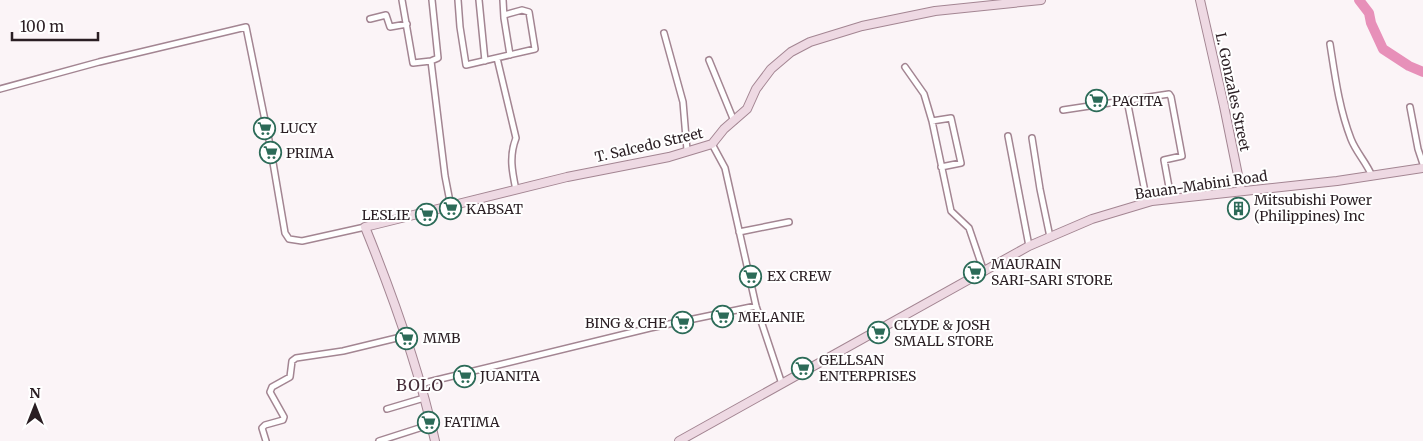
<svg xmlns="http://www.w3.org/2000/svg" width="1423" height="441" viewBox="0 0 1423 441" font-family="Merriweather,serif">
<rect width="100%" height="100%" fill="#fbf4f7"/>
<g fill="none" stroke-linecap="round" stroke-linejoin="round">
<path stroke="#e790b9" stroke-width="10" d="M1359,0L1369,13L1371,23L1383,49L1409,66L1423,72"/>
<defs>
<path id="street" d="M402,0L413,63L431,61
M432,0L438,58L431,61L445,176L451,207
M458,0L460,27L466,65L535,49L529,12L522,10L504,15
M479,0L485,61
M503,0L504,18L510,55
M370,19L386,15L390,27L407,24
M664,33L683,102L687,150
M1330,44C1335,76 1339,108 1351,139C1356,152 1366,162 1372,176
M497,58L516,138C509,156 512,171 516,190
M709,60L734,121
M905,67L924,94L932,121L951,211L969,228L984,272
M0,89L99,62L246,27L270,145L285,233L289,239L302,241L365,227
M1127,100L1147,202
M1410,107L1418,149L1423,164
M1063,110L1169,94L1171,97L1182,156L1164,160L1171,198
M932,121L951,118L961,163L941,167
M1008,136L1029,246
M1032,138L1040,189L1050,237
M712,144L725,168L756,306L782,384
M739,232L789,222
M420,384L650,328L756,306
M387,409L424,398
M266,441L262,428L265,425L283,420L284,417L270,392L272,387L290,377L292,361L296,358L343,351L405,336
M379,441L432,424"/>
<path id="secondary" d="M1200,0L1224,106L1241,190
M435,441C419,368 393,296 365,227L567,177L669,157L712,144L724,129L747,109L756,89L771,69L791,52L810,42L862,26L935,11L1041,0
M679,441L1029,246L1092,219L1152,201L1337,181L1423,168"/>
</defs>
<use href="#street" stroke="#a38592" stroke-width="8"/>
<use href="#secondary" stroke="#a38592" stroke-width="10"/>
<use href="#street" stroke="#fff" stroke-width="5"/>
<use href="#secondary" stroke="#eed9e3" stroke-width="8"/>
</g>
<defs>
<symbol id="supermarket-ring" viewBox="-11 -11 22 22"><circle r="9.5" fill="#fff" stroke="#2c6b58" stroke-width="1.5"/><path d="M-6-5.5h2.5l.6 2H6L4.5 2H-2.5L-4.4-4H-6ZM-1.5 3.2a1.3 1.3 0 1 0 .1 0ZM3 3.2a1.3 1.3 0 1 0 .1 0Z" fill="#2c6b58"/></symbol>
<symbol id="building-ring" viewBox="-11 -11 22 22"><circle r="9.5" fill="#fff" stroke="#2c6b58" stroke-width="1.5"/><path d="M-4-6H4V6H1V3H-1V6H-4ZM-2.5-4.3h1.7v1.8h-1.7ZM.8-4.3h1.7v1.8H.8ZM-2.5-1h1.7V.8h-1.7ZM.8-1h1.7V.8H.8Z" fill="#2c6b58"/></symbol>
</defs>
<g fill-rule="evenodd">
<use href="#supermarket-ring" x="1084" y="88" width="25" height="25"/>
<use href="#supermarket-ring" x="252" y="116" width="25" height="25"/>
<use href="#supermarket-ring" x="258" y="140" width="25" height="25"/>
<use href="#building-ring" x="1226" y="196" width="25" height="25"/>
<use href="#supermarket-ring" x="438" y="196" width="25" height="25"/>
<use href="#supermarket-ring" x="414" y="202" width="25" height="25"/>
<use href="#supermarket-ring" x="962" y="260" width="25" height="25"/>
<use href="#supermarket-ring" x="738" y="264" width="25" height="25"/>
<use href="#supermarket-ring" x="710" y="304" width="25" height="25"/>
<use href="#supermarket-ring" x="670" y="310" width="25" height="25"/>
<use href="#supermarket-ring" x="866" y="320" width="25" height="25"/>
<use href="#supermarket-ring" x="394" y="326" width="25" height="25"/>
<use href="#supermarket-ring" x="790" y="356" width="25" height="25"/>
<use href="#supermarket-ring" x="452" y="364" width="25" height="25"/>
<use href="#supermarket-ring" x="416" y="410" width="25" height="25"/>
</g>
<g text-anchor="middle" dominant-baseline="central" stroke-width="4" stroke-linejoin="round" paint-order="stroke">
<g font-size="14" fill="#2a1e23" stroke="#fff">
<text transform="translate(1233 92) rotate(78)">L. Gonzales Street</text>
<text transform="translate(649 145) rotate(-13)">T. Salcedo Street</text>
<text transform="translate(1201 185) rotate(-8)">Bauan-Mabini Road</text>
</g>
<g font-size="14" fill="#2a1e23" stroke="#fff" text-anchor="start">
<text x="1112" y="101">PACITA</text>
<text x="280" y="128">LUCY</text>
<text x="286" y="153">PRIMA</text>
<text x="1254" y="200">Mitsubishi Power<tspan x="1254" dy="16">(Philippines) Inc</tspan></text>
<text x="466" y="209">KABSAT</text>
<text x="410" y="215" text-anchor="end">LESLIE</text>
<text x="991" y="264">MAURAIN<tspan x="991" dy="16">SARI-SARI STORE</tspan></text>
<text x="767" y="276">EX CREW</text>
<text x="738" y="317">MELANIE</text>
<text x="667" y="323" text-anchor="end">BING &amp; CHE</text>
<text x="894" y="325">CLYDE &amp; JOSH<tspan x="894" dy="16">SMALL STORE</tspan></text>
<text x="423" y="338">MMB</text>
<text x="819" y="360">GELLSAN<tspan x="819" dy="16">ENTERPRISES</tspan></text>
<text x="480" y="376">JUANITA</text>
<text x="444" y="422">FATIMA</text>
</g>
<g font-size="16" letter-spacing="1" fill="#452c37" stroke="#fff">
<text x="420" y="385">BOLO</text>
</g>
</g>
<g transform="translate(35 406)" stroke="#ffffff" stroke-width="4" paint-order="stroke">
<path d="M0-4L9 19L0 12L-9 19Z" fill="#2a1e23"/>
<text y="-8" font-size="14" font-weight="bold" text-anchor="middle" fill="#2a1e23">N</text>
</g>
<path d="M12 32v8h86v-8" fill="none" stroke="#2a1e23" stroke-width="2.5"/>
<text x="20" y="32" font-size="15" fill="#2a1e23" stroke="#ffffff" stroke-width="4" paint-order="stroke">100 m</text>
</svg>
